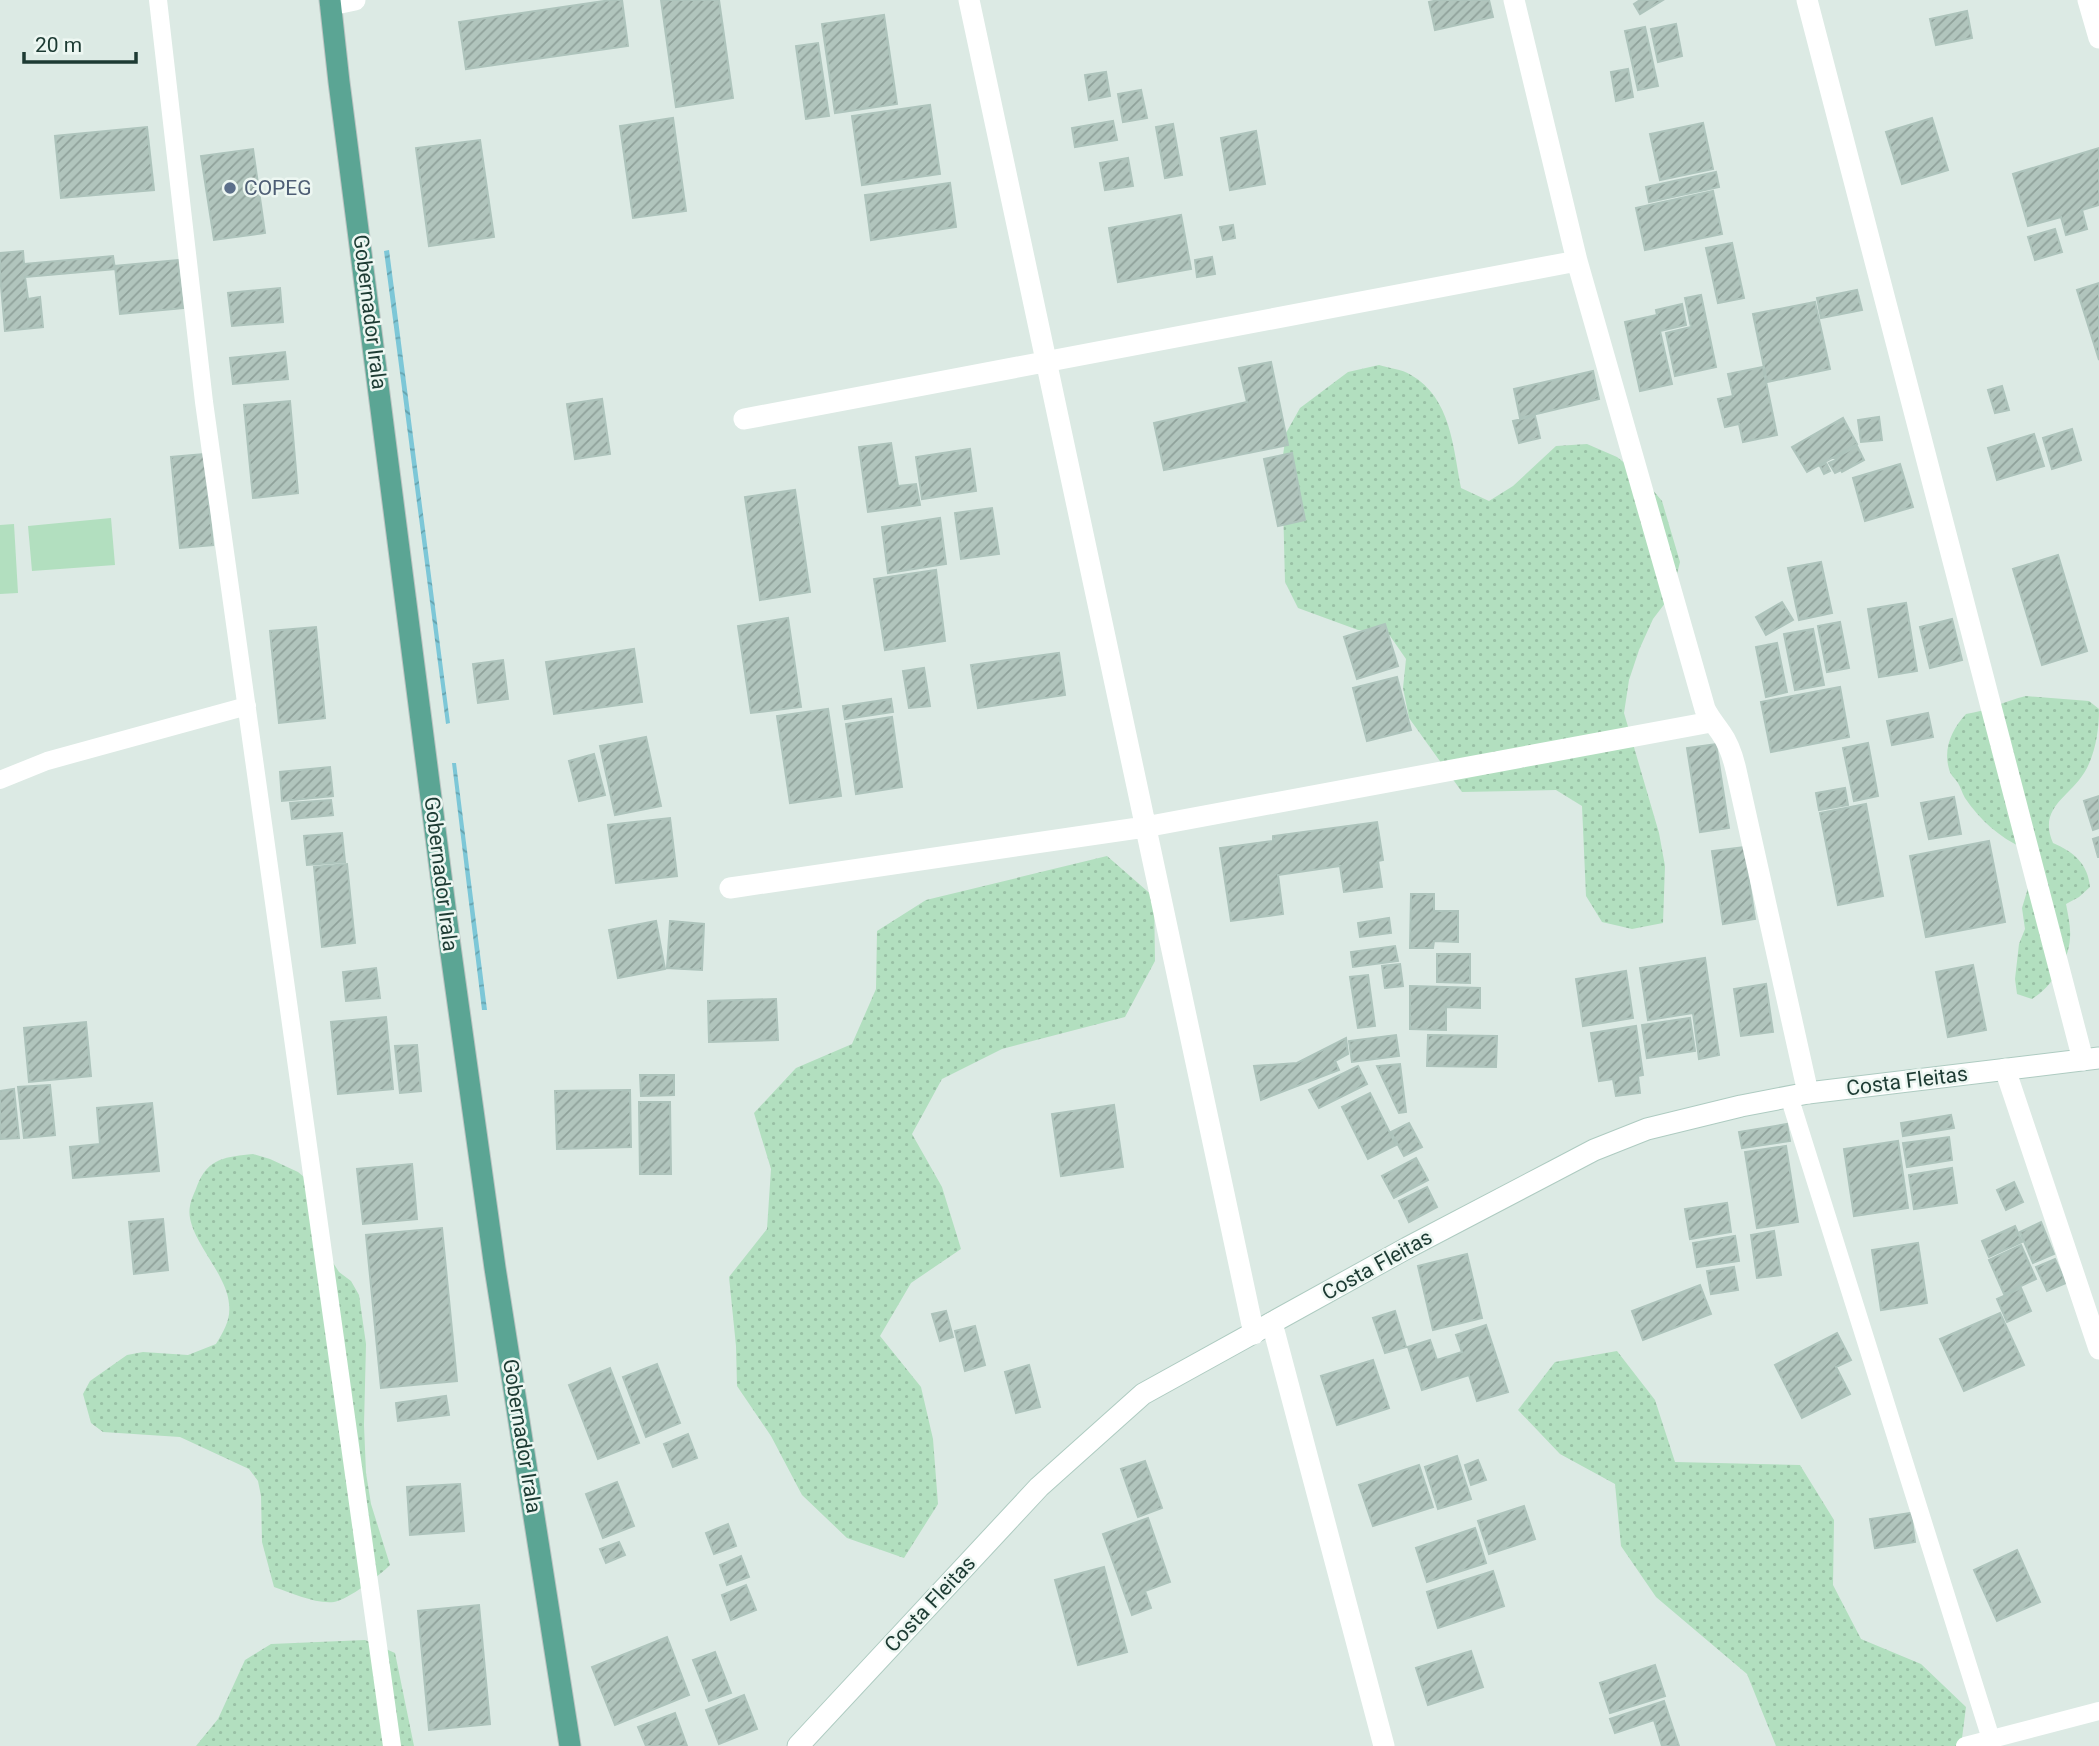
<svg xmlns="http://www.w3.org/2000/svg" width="2099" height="1746" viewBox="0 0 2099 1746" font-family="Roboto,sans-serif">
<defs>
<pattern id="grass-dots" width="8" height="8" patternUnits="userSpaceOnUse" patternTransform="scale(1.75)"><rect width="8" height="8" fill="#b2dfbf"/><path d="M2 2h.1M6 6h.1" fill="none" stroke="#99c0a5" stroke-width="1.8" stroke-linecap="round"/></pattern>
<pattern id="water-waves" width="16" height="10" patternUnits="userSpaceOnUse" patternTransform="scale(1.75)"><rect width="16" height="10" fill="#7dc7d7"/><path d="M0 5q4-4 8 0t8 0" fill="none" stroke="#66a3af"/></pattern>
<pattern id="building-hatch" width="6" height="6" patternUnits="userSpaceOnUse" patternTransform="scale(1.75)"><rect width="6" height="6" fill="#b1c5bd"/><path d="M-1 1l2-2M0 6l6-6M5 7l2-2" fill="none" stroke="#8fa19a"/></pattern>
</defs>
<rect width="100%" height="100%" fill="#dceae4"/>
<path fill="url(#grass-dots)" d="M1379,365C1388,368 1402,369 1411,375C1451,398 1453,447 1461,488L1489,501L1513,486L1556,446L1587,444L1617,457L1641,476L1662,501L1680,562L1672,594L1653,619L1639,650L1629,680L1624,713L1659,833L1665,866L1663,923L1632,929L1602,922L1586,896L1582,806L1556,790L1462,792L1409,718L1403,688L1406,659L1388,633L1358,630L1298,608L1285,582L1282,463L1286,433L1300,408L1348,372Z
M2026,696L2089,701L2099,709C2099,729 2096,750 2087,768C2072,797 2037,806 2053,843C2074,852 2088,864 2090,887L2079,897L2066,904C2068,915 2071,927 2070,938C2069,961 2051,987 2032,999L2017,994L2015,979L2019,944L2025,929L2022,908L2031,878L2023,848C2000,838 1979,819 1965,798C1962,793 1961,788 1958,783C1955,778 1950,775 1949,769C1943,748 1952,729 1966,714C1987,711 2005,701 2026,696Z
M1107,856L1154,897L1155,961L1125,1017L1002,1049L942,1079L912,1134L942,1187L961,1249L911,1283L880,1336L921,1387L933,1439L938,1504L904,1558L847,1538L802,1495L771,1436L737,1386L736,1346L729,1277L767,1229L771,1169L754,1113L796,1068L852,1044L876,989L877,931L926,900Z
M253,1154L270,1159L298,1172L310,1182L330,1258L339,1272L351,1281L359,1295L366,1344L364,1425L366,1473L371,1504L390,1565C379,1576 349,1599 334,1602C315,1604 292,1593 274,1587L262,1542L261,1496L258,1481L249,1469L180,1437L103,1432L91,1423L83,1394L90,1381L127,1355L143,1352L188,1355L216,1344C224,1331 231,1319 229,1304C227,1272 184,1235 190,1206C191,1199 195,1192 197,1186C208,1157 227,1157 253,1154Z
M1617,1351L1655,1400L1675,1462L1800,1465L1834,1520L1833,1585L1861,1639L1921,1664L1966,1707L1961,1746H1776L1747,1674L1656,1597L1621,1546L1615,1484L1560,1454L1518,1410L1555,1362Z
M365,1640L395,1653L414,1746H196L218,1719L245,1660L271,1644Z"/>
<path fill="#b2dfbf" d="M111,518L115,565L32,571L28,526Z
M14,524L18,593L0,594V525Z"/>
<path fill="url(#water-waves)" d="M389,250L450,723L446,724L384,251Z
M452,763H456L487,1010H482Z"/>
<path fill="url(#building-hatch)" stroke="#aec4bc" stroke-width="2" d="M611,0H622L628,46L466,69L459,22Z
M661,0H719L733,98L676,107Z
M1438,0H1489L1493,17L1435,30L1429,2Z
M1640,0H1663L1640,14L1634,4Z
M1967,11L1972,38L1936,45L1930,19Z
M884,15L897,104L835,113L822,24Z
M1676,24L1682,56L1658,62L1651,29Z
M1645,27L1658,86L1638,90L1625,31Z
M818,43L829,116L806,119L796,46Z
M1628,69L1633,97L1616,101L1611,72Z
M1106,72L1110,96L1089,100L1085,75Z
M1141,90L1147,118L1123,122L1118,94Z
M930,105L940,174L862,185L852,116Z
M673,118L686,211L633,218L620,126Z
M1932,118L1948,170L1902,184L1886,132Z
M1113,121L1117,140L1075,147L1072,128Z
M1703,123L1713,169L1660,180L1650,134Z
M1173,124L1182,175L1165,178L1156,127Z
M147,127L154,190L61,198L55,136Z
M1256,131L1265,184L1230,190L1221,138Z
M480,140L494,237L429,246L416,148Z
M2099,148V205L2082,210L2087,229L2066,235L2061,217L2028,226L2013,174Z
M253,149L265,233L214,240L201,156Z
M1128,158L1133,186L1105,190L1100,163Z
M1716,172L1719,187L1649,202L1646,187Z
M950,183L956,227L871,240L865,195Z
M1713,191L1722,234L1645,250L1636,208Z
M1181,215L1191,269L1118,282L1109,228Z
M1233,225L1235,238L1223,240L1220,227Z
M2055,229L2062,252L2035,260L2028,237Z
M1732,243L1744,298L1718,303L1706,248Z
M23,251L24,264L113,256L115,269L25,277L28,299L40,297L43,327L5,331L0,275V253Z
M1212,257L1215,274L1197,277L1195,260Z
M178,260L183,308L120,314L115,266Z
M2099,283V360L2077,290Z
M280,288L283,322L232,326L228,293Z
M1857,290L1862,310L1821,318L1817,298Z
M1701,295L1716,367L1675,376L1666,333L1691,327L1685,298Z
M1815,302L1830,369L1767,382L1753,314Z
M1682,304L1686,325L1660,331L1672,384L1640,391L1625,322L1657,315L1656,310Z
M285,352L288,379L233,384L230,358Z
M1271,362L1288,445L1164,470L1154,423L1247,402L1239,368Z
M1763,367L1777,435L1743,442L1739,424L1725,427L1718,399L1733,396L1728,374Z
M1593,371L1599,399L1520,418L1514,389Z
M2002,386L2009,410L1995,413L1988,390Z
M602,399L610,454L575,459L567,404Z
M290,401L298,493L253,498L244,405Z
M1535,416L1540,438L1519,443L1513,421Z
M1879,417L1882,440L1861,442L1858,420Z
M1843,418L1857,444L1807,472L1792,447Z
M2072,429L2081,460L2052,469L2043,438Z
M2034,434L2044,466L1997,480L1988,448Z
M891,443L898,486L916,484L920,505L868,512L859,447Z
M1857,446L1864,460L1842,472L1841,470L1835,473L1829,463L1836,460L1835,458Z
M970,449L976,491L922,499L916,457Z
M1292,453L1305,520L1278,526L1264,459Z
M204,454L213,545L180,548L171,457Z
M1826,463L1830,471L1824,474L1820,466Z
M1900,464L1913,507L1865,521L1853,478Z
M795,490L810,592L760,600L745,497Z
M992,508L999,554L961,559L955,513Z
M940,518L946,564L888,573L882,527Z
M2058,555L2087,651L2042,665L2013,569Z
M1821,562L1832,613L1799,620L1788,568Z
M936,570L945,641L885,650L874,579Z
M1782,602L1793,620L1766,635L1756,617Z
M1906,603L1917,671L1879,677L1868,609Z
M788,618L801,707L751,713L738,626Z
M1952,619L1962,660L1930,668L1920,627Z
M1840,622L1849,668L1827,672L1818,626Z
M1385,624L1398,666L1357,679L1344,637Z
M316,627L325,718L279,723L270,631Z
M1813,629L1824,685L1795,690L1784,634Z
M1777,643L1787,692L1766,697L1756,647Z
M634,649L642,702L554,714L546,662Z
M1059,653L1065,695L978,708L971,665Z
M503,660L508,699L478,703L473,664Z
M924,668L930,706L909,708L903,671Z
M1397,677L1411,730L1367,741L1353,688Z
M1840,687L1849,737L1771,752L1761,702Z
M891,699L893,712L845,719L843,706Z
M828,709L841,796L790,803L777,716Z
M1928,713L1933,737L1892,745L1887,721Z
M892,717L902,787L856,794L846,724Z
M646,737L661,806L615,815L600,746Z
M1868,743L1878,796L1854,801L1843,748Z
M1716,744L1729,828L1700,832L1687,748Z
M594,754L605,795L579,801L569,761Z
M330,767L333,796L282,801L280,772Z
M1845,788L1848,805L1819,810L1816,793Z
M2099,796V828L2093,830L2084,801Z
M1954,797L1961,834L1929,839L1921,803Z
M331,800L333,815L292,819L290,803Z
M1866,804L1883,896L1838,905L1820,813Z
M670,818L677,876L616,883L608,825Z
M1377,822L1383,860L1378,861L1382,887L1344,892L1340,866L1278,875L1283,914L1231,921L1220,848L1273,841V836Z
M342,833L345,862L307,865L304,836Z
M2099,837V857H2098L2093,839Z
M1989,841L2005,922L1926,937L1910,856Z
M1744,847L1755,919L1723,924L1712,851Z
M347,864L355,943L322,947L314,867Z
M1411,894H1434V911H1458V942L1434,941L1433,948H1410Z
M1389,918L1391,933L1360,937L1358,923Z
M656,921L665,969L618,978L609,930Z
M670,921L704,924L702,970L667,968Z
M1395,946L1398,961L1353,967L1351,952Z
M1437,954H1470V983L1437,982Z
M1705,958L1719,1055L1699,1059L1693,1013L1648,1020L1640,968Z
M1400,964L1403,986L1385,988L1382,966Z
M1973,965L1986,1030L1948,1037L1936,972Z
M376,968L380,998L346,1001L343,972Z
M1626,971L1633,1018L1583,1026L1576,979Z
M1368,975L1375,1026L1358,1028L1350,977Z
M1766,984L1773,1032L1741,1036L1734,989Z
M1410,986L1480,988V1008L1446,1007V1030L1410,1029Z
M776,999L778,1040L709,1042L708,1001Z
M386,1017L393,1089L338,1094L331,1022Z
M1690,1018L1695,1051L1647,1058L1642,1025Z
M86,1022L91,1076L29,1082L24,1028Z
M1636,1026L1643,1075L1638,1076L1640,1093L1616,1096L1613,1079L1599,1081L1591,1033Z
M1396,1035L1399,1056L1352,1062L1349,1041Z
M1428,1035L1497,1036L1496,1067L1427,1066Z
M1346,1038L1348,1054L1335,1061L1339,1070L1261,1100L1254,1066L1297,1063Z
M417,1045L421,1091L400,1093L395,1046Z
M1400,1064L1406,1112L1399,1113L1377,1066Z
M1358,1066L1367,1084L1319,1108L1309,1090Z
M640,1075H674V1095L641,1096Z
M50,1085L55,1135L24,1138L18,1087Z
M14,1089L19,1138L0,1139V1091Z
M630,1090L631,1147L557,1149L555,1091Z
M1370,1093L1396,1145L1368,1159L1342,1107Z
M639,1102H670L671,1174H640Z
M152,1103L159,1171L73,1178L70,1147L100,1144L97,1108Z
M1114,1105L1123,1167L1061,1176L1052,1114Z
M1951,1115L1954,1128L1903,1136L1901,1123Z
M1409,1123L1422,1147L1404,1156L1391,1132Z
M1787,1124L1790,1141L1742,1148L1739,1132Z
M1949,1137L1952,1160L1907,1167L1903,1143Z
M1898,1141L1908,1208L1854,1216L1844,1149Z
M1786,1146L1798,1222L1757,1228L1745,1152Z
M1416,1158L1428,1180L1394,1198L1382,1176Z
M412,1164L417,1219L363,1224L357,1169Z
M1952,1168L1957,1203L1914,1209L1909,1175Z
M2014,1182L2023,1202L2006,1210L1997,1190Z
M1427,1187L1437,1207L1409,1222L1399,1201Z
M1727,1203L1731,1232L1690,1239L1685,1209Z
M163,1219L168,1270L134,1274L129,1222Z
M2041,1222L2054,1254L2033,1263L2020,1232Z
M2015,1226L2022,1242L1989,1257L1982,1241Z
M442,1228L457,1381L381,1388L366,1235Z
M1774,1231L1781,1275L1757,1278L1751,1235Z
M1735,1236L1739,1261L1697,1267L1693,1243Z
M1918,1243L1927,1303L1881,1310L1872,1250Z
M2021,1245L2036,1279L2004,1294L1989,1260Z
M1467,1254L1482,1318L1433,1330L1418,1266Z
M2055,1259L2066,1283L2047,1291L2036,1267Z
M1734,1267L1738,1290L1711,1294L1707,1271Z
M1700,1285L1711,1314L1643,1340L1632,1311Z
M2021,1288L2031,1311L2007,1322L1997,1299Z
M946,1311L953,1337L940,1341L932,1314Z
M1395,1311L1406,1347L1385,1353L1373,1318Z
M2000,1313L2024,1365L1964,1391L1940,1339Z
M1486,1325L1508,1392L1477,1401L1469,1375L1422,1390L1408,1347L1430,1340L1437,1360L1462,1352L1456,1335Z
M975,1326L985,1365L965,1371L955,1331Z
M1837,1333L1851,1360L1836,1367L1850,1394L1802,1418L1775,1365Z
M1373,1360L1389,1408L1337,1425L1321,1376Z
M657,1364L680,1423L646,1437L623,1377Z
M1029,1365L1040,1407L1016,1413L1005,1372Z
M610,1368L639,1443L598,1459L569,1385Z
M446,1396L449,1415L398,1421L396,1403Z
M688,1434L697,1458L673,1467L664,1444Z
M1457,1456L1471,1499L1438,1509L1425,1467Z
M1478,1460L1486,1480L1471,1485L1465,1465Z
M1145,1461L1162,1508L1138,1517L1121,1469Z
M1419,1465L1433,1507L1373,1526L1359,1485Z
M617,1482L634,1526L603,1538L586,1494Z
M460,1484L464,1531L410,1535L407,1487Z
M1524,1506L1535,1539L1489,1554L1478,1521Z
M1911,1513L1915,1542L1875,1548L1870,1519Z
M1148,1518L1170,1582L1145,1591L1151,1608L1132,1615L1103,1534Z
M728,1524L736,1546L714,1554L706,1533Z
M1475,1528L1486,1563L1427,1582L1416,1548Z
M619,1542L625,1555L606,1563L600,1549Z
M2017,1550L2040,1602L1997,1621L1974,1570Z
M741,1556L749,1577L727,1585L720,1565Z
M1104,1567L1127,1652L1078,1665L1055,1580Z
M1493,1571L1504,1606L1438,1628L1427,1592Z
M746,1585L756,1610L731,1620L722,1595Z
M479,1605L490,1724L429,1730L418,1611Z
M667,1637L689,1695L615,1725L592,1667Z
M1471,1651L1483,1687L1428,1705L1416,1668Z
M715,1652L731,1693L709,1701L693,1660Z
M1655,1665L1665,1696L1610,1713L1600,1683Z
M744,1695L757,1729L719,1744L706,1710Z
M1664,1701L1679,1746H1662L1654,1720L1615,1733L1610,1719Z
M675,1713L687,1746H646L638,1727Z"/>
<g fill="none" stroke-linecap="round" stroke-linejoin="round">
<defs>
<path id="secondary" d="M798,1746L1039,1487L1143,1394L1407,1248L1554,1171L1594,1150L1647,1129L1741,1106L1808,1093L2099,1058"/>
<path id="primary" d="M330,0L339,82L450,946L495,1268L570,1746"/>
</defs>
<use href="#secondary" stroke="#aecbc1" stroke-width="23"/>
<use href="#primary" stroke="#bbc4c2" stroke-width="23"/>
<path stroke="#fff" stroke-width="18" d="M158,0L204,402L392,1746
M0,780L47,761L247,706
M1789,1096L1991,1739
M1965,1746L2099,1711"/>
<path stroke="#fff" stroke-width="21" d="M969,0L1254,1334
M1514,0L1577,261L1705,709C1710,719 1715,724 1721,733C1729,744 1733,757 1736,770L1808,1093
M1807,0L2083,1060
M2088,0L2099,38
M331,5L355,0
M744,419L1577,261
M730,888L1145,827L1711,722
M2005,1069L2099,1349
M1272,1323L1384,1746"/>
<use href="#secondary" stroke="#fff" stroke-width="21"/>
<use href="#primary" stroke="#5ba594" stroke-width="21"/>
</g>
<circle fill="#5c6f8a" stroke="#edf7f2" stroke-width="2.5" cx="230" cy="188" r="7"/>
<g text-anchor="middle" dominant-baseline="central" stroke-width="5" stroke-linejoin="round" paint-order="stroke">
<g font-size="21" fill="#4e5e75" stroke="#edf7f2" text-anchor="start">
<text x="244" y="188">COPEG</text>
</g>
<g font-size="21" fill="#1d3b33" stroke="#edf7f2">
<text transform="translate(370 312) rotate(83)">Gobernador Irala</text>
<text transform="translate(441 874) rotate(83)">Gobernador Irala</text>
<text transform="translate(1907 1081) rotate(-7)">Costa Fleitas</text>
<text transform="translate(1377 1265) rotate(-29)">Costa Fleitas</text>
<text transform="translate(522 1436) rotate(81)">Gobernador Irala</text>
<text transform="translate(930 1604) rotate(-47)">Costa Fleitas</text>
</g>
</g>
<path d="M24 52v10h112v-10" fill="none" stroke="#1d3b33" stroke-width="3.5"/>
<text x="35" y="52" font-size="21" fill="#1d3b33" stroke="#edf7f2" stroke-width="5" paint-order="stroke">20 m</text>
</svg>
